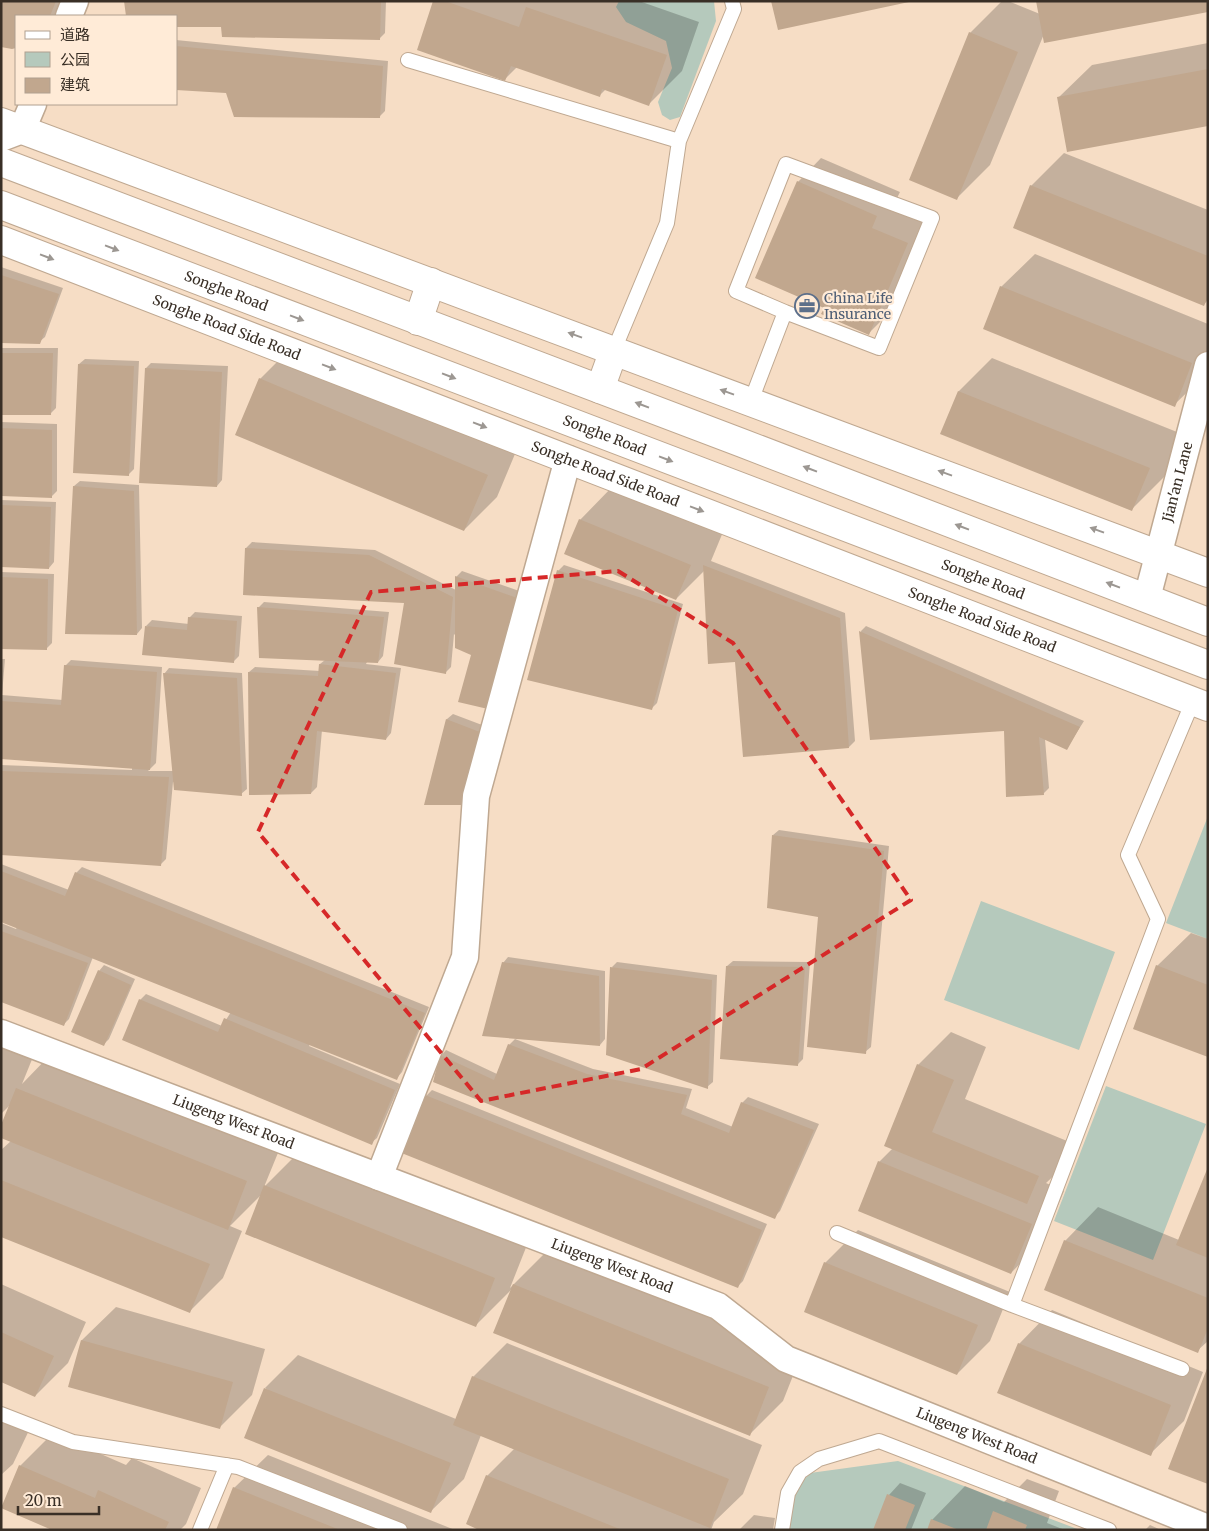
<svg xmlns="http://www.w3.org/2000/svg" width="1209" height="1531" viewBox="0 0 1209 1531" font-family="Merriweather,'Noto Sans SC',serif">
<rect width="100%" height="100%" fill="#f6ddc5"/>
<path fill="#b5c9bc" d="M619,1H714L716,21L680,117L670,120L662,115L658,102L672,68L666,41L626,22L616,7Z
M1208,816V939L1166,923Z
M981,901L1115,952L1079,1050L944,1000Z
M1106,1086L1206,1124L1153,1260L1054,1221Z
M898,1461L1080,1530H783L787,1499L810,1473Z"/>
<path fill="#0003" d="M1,1H68L57,16H16V47L12,48Z
M125,1H386L385,33L380,38L222,26L176,16H127Z
M435,1H639L699,22L682,71L649,104L606,89L600,95L517,67L505,79Z
M1002,1H1008L1040,14L1044,34L990,165L957,198L970,33Z
M176,40L388,61L385,111L379,117L227,92L176,89Z
M1208,43V125L1058,98L1092,65Z
M1064,153L1208,210V300L1204,304L1031,186Z
M821,158L900,192L894,204L931,219L892,310L869,333L825,307L798,182Z
M1035,254L1208,324V372L1174,405L1001,287Z
M1,267L63,288L45,337L39,342H1Z
M293,346L520,442L497,497L464,530L260,379Z
M1,348H58L56,408L50,414L1,413Z
M992,358L1182,434L1165,476L1132,509L942,433L959,391Z
M85,359L139,361L134,469L128,475L79,364Z
M151,363L228,366L222,480L217,486L146,368Z
M1,422L57,424V491L51,497L1,494Z
M80,481L139,485L142,628L137,634L74,486Z
M613,486L723,532L711,561L845,613L855,741L849,747L736,661L704,571L676,599L580,520Z
M1,500L56,502L54,562L49,568L1,566Z
M252,542L375,550L456,590V577L462,571L522,592L473,654L454,634L451,667L445,673L405,602L244,594L246,548Z
M564,565L683,604L657,703L651,709L558,571Z
M1,572L54,574L52,643L46,649L1,647Z
M264,602L389,612L383,656L378,662H367L366,664L401,668L391,733L386,739L322,730L317,787L311,793L249,672L255,667L320,671V664L325,660L258,608Z
M195,612L242,616L239,656L233,662L146,626L152,620L189,624V618Z
M866,626L1084,721L1067,748L1045,739L1049,788L1043,794L1005,730L871,739L861,631Z
M1,659H5L2,695L63,700L65,666L71,660L162,667L156,763L148,771H173L164,674L169,668L242,673L247,789L241,794L173,782L166,859L160,865L1,854V765L132,770V768L1,758Z
M453,714L490,728L426,804L447,719Z
M779,830L889,846L871,1047L865,1052L819,916L773,835Z
M1,864L69,890L76,873L82,867L429,1007L402,1072L397,1078L310,1044L309,1046L400,1084L377,1138L371,1143L140,1000L146,994L222,1026L231,1012L93,957L69,1019L63,1025L1,1001V923L16,929L17,927L1,921Z
M1191,933L1208,939V1056L1157,966Z
M508,957L605,971V1039L600,1045L503,963Z
M733,961L810,962L803,1059L798,1064L727,966Z
M617,962L717,975L713,1082L707,1087L612,967Z
M104,965L135,979L109,1039L104,1044L99,971Z
M951,1032L986,1047L965,1099L1072,1143L1060,1170L1046,1183L1064,1191L1044,1239L1011,1273L879,1162L893,1148L918,1065Z
M1,1039L35,1052L22,1084L50,1055L280,1148L264,1187L298,1153L527,1245L510,1288L547,1251L802,1353L783,1401L750,1434L512,1289L475,1326L262,1194L230,1226L242,1231L223,1278L190,1311L1,1235V1150L11,1141V1104L1,1114Z
M515,1039L593,1069L692,1089L686,1108L733,1127L742,1103L748,1097L819,1124L780,1211L774,1217L441,1056L446,1050L497,1074L509,1045Z
M432,1090L767,1224L743,1281L737,1287L426,1096Z
M1208,1170V1341L1197,1351L1065,1241L1098,1207L1179,1240Z
M858,1230L1010,1292L990,1341L957,1374L825,1263Z
M1,1284L86,1322L68,1363L35,1396L1,1381Z
M116,1307L265,1349L252,1395L219,1428L69,1386L82,1340Z
M1052,1310L1203,1372L1184,1421L1150,1454L1019,1344Z
M507,1343L762,1445L743,1494L714,1522L711,1530H482L487,1476L514,1449L481,1435L464,1479L430,1512L265,1388L298,1355L456,1419L473,1377Z
M1,1407L33,1422L13,1464L1,1475Z
M53,1433L126,1465L132,1458L201,1488L186,1524L180,1530H55L20,1466Z
M268,1455L455,1530H218L234,1488Z
M1027,1479L1059,1491L1047,1523L1065,1530H928L932,1520L965,1486L1004,1502Z
M900,1483L926,1493L911,1530H874L889,1495Z
M754,1515L775,1518L773,1530H739Z
M1150,1525L1161,1530H1145Z"/>
<path fill="#c1a78e" d="M1,1H56L50,16H16V48L12,49L1,47Z
M124,1H381L380,40L222,37L221,27H176V16H126Z
M433,1H445L519,27L526,7L667,55L649,106L602,89L600,97L511,66L505,81L417,50Z
M771,1H909V2L778,30Z
M1036,1H1208V12L1044,43Z
M969,32L1018,52L957,200L909,180Z
M176,46L383,66L380,118L234,117L226,93L176,90Z
M1208,69V126L1067,152L1057,97Z
M797,181L877,216L872,228L908,243L869,335L821,314L824,308L755,278Z
M1030,185L1208,256V297L1204,306L1013,228Z
M1,275L59,294L40,344L1,343Z
M1000,286L1192,363L1175,407L983,329Z
M1,353H53L51,415H1Z
M78,364L134,366L129,476L73,473Z
M145,368L222,372L217,487L139,483Z
M259,378L488,475L464,531L235,435Z
M958,391L1150,468L1132,511L940,434Z
M1,428L52,430V498L1,496Z
M73,486L134,491L137,635L65,634Z
M1,505L51,507L49,569L1,567Z
M579,519L691,565L676,600L564,554Z
M245,548L369,555L453,597L446,674L394,664L404,603L243,595Z
M703,565L840,618L849,748L743,757L735,662L708,664Z
M557,570L678,610L652,710L527,680Z
M455,576L517,598L488,709L458,702L471,655L455,648Z
M1,577L48,579L47,650L1,649Z
M257,607L384,617L378,663L259,658Z
M188,617L237,621L234,663L142,655L145,626L187,630Z
M859,631L1080,727L1067,750L1039,737L1044,795L1006,797L1004,731L870,740Z
M319,664L396,673L386,740L317,731L311,794L249,795L248,672L318,676Z
M64,665L157,672L150,770L1,759V701L61,705Z
M163,673L237,678L242,796L174,790Z
M446,719L485,734L464,805H424Z
M1,771L169,777L161,866L1,855Z
M772,835L884,851L866,1054L807,1047L818,917L767,908Z
M1,871L65,896L75,872L425,1013L397,1080L1,922Z
M1,931L88,963L64,1026L1,1002Z
M502,962L599,976L600,1046L482,1036Z
M1156,965L1208,985V1057L1133,1029Z
M726,966L805,967L798,1066L720,1059Z
M610,967L712,980L708,1089L606,1055Z
M98,970L131,985L104,1046L71,1032Z
M139,999L218,1032L224,1018L395,1090L372,1145L122,1040Z
M508,1044L587,1074L687,1095L681,1114L729,1133L741,1102L814,1130L775,1219L433,1082L440,1055L494,1080Z
M917,1064L954,1080L932,1132L1039,1176L1027,1204L884,1146Z
M16,1088L247,1181L228,1230L1,1138V1125Z
M425,1095L762,1230L738,1288L399,1152Z
M878,1161L1032,1224L1011,1274L858,1211Z
M1208,1167V1258L1176,1245Z
M1,1180L210,1264L190,1313L1,1237Z
M264,1185L495,1278L476,1327L245,1234Z
M1064,1240L1208,1298V1328L1198,1353L1044,1290Z
M824,1262L978,1325L957,1375L804,1312Z
M513,1284L769,1387L750,1436L493,1333Z
M1,1332L54,1356L35,1397L1,1382Z
M81,1340L233,1382L220,1429L68,1387Z
M1018,1343L1171,1405L1151,1456L997,1393Z
M1208,1366V1484L1168,1469Z
M472,1376L729,1479L710,1528L453,1425Z
M264,1388L451,1463L431,1513L244,1438Z
M19,1465L95,1498L98,1490L169,1522L165,1530H52L1,1508Z
M486,1475L622,1530H479L466,1524Z
M233,1487L340,1530H216Z
M887,1494L915,1505L905,1530H873Z
M993,1511L1027,1525L1025,1530H986Z
M931,1519L959,1530H927Z"/>
<g fill="none" stroke-linecap="round" stroke-linejoin="round">
<defs>
<path id="service" d="M408,60L679,141L667,223L614,350
M679,141L734,9L732,1
M751,401L785,312L736,291L786,164L932,218L879,348L785,312
M837,1233L1012,1305L1182,1369
M1012,1305L1158,919L1128,855L1193,701
M1,1414L73,1442L238,1467L400,1530
M200,1530L227,1465
M782,1530L788,1493L800,1472L819,1459L879,1441L1109,1530"/>
<g id="minor">
<path d="M69,16L75,1"/>
<path d="M1,138L22,130L33,104"/>
<path id="s1" d="M1147,598L1208,365"/>
<path id="s2" d="M1,1033L718,1306L786,1359L1208,1528"/>
<path d="M379,1177L465,957L476,796L568,459"/>
</g>
<g id="tertiary">
<path d="M1,122L1208,573"/>
<path id="s3" d="M1,240L1208,707"/>
<path d="M418,321L431,282"/>
<path d="M600,389L614,350"/>
</g>
<g id="secondary">
<path d="M1,162L742,443L1208,622"/>
<path id="s4" d="M1,205L1208,665"/>
</g>
</defs>
<use href="#service" stroke="#bfa891" stroke-width="16"/>
<use href="#minor" stroke="#bfa891" stroke-width="29"/>
<use href="#tertiary" stroke="#bfa891" stroke-width="30"/>
<use href="#secondary" stroke="#bfa891" stroke-width="30"/>
<use href="#service" stroke="#fff" stroke-width="14"/>
<use href="#minor" stroke="#fff" stroke-width="26"/>
<use href="#tertiary" stroke="#fff" stroke-width="28"/>
<use href="#secondary" stroke="#fff" stroke-width="28"/>
</g>
<defs><path id="oneway-solid" d="M-6-.8H1V-3.2L6.5 0L1 3.2V.8H-6Z" transform="scale(1.25)"/></defs>
<g fill="#9c9792">
<use href="#oneway-solid" transform="translate(112 248) rotate(21)"/>
<use href="#oneway-solid" transform="translate(47 257) rotate(21)"/>
<use href="#oneway-solid" transform="translate(297 318) rotate(21)"/>
<use href="#oneway-solid" transform="translate(575 335) rotate(-160)"/>
<use href="#oneway-solid" transform="translate(329 367) rotate(21)"/>
<use href="#oneway-solid" transform="translate(449 376) rotate(21)"/>
<use href="#oneway-solid" transform="translate(727 392) rotate(-160)"/>
<use href="#oneway-solid" transform="translate(642 405) rotate(-159)"/>
<use href="#oneway-solid" transform="translate(480 425) rotate(21)"/>
<use href="#oneway-solid" transform="translate(666 459) rotate(21)"/>
<use href="#oneway-solid" transform="translate(810 469) rotate(-159)"/>
<use href="#oneway-solid" transform="translate(945 473) rotate(-160)"/>
<use href="#oneway-solid" transform="translate(697 509) rotate(21)"/>
<use href="#oneway-solid" transform="translate(962 527) rotate(-159)"/>
<use href="#oneway-solid" transform="translate(1097 530) rotate(-160)"/>
<use href="#oneway-solid" transform="translate(1113 585) rotate(-159)"/>
</g>
<path fill="none" stroke="#d62828" stroke-width="4" stroke-dasharray="10 6" stroke-linejoin="round" d="M618,571L733,643L911,900L641,1069L481,1101L258,832L371,592Z"/>
<defs>
<symbol id="office-ring" viewBox="-11 -11 22 22"><circle r="9.5" fill="#ffebd7" stroke="#5c6f8a" stroke-width="1.5"/><path d="M-6-3h4V-5.5h4V-3h4V5H-6ZM-1-4.5V-3h2v-1.5ZM-6 0V1H6V0Z" fill="#5c6f8a"/></symbol>
</defs>
<g fill-rule="evenodd">
<use href="#office-ring" x="793" y="292" width="28" height="28"/>
</g>
<g text-anchor="middle" dominant-baseline="central" stroke-width="4.5" stroke-linejoin="round" paint-order="stroke">
<g font-size="14" fill="#392f26" stroke="#ffebd7">
<text stroke="none"><textPath href="#s4" startOffset="241">Songhe Road</textPath></text>
<text stroke="none"><textPath href="#s3" startOffset="242">Songhe Road Side Road</textPath></text>
<text stroke="none"><textPath href="#s4" startOffset="646">Songhe Road</textPath></text>
<text stroke="none"><textPath href="#s3" startOffset="648">Songhe Road Side Road</textPath></text>
<text stroke="none"><textPath href="#s1" startOffset="120">Jian'an Lane</textPath></text>
<text stroke="none"><textPath href="#s4" startOffset="1051">Songhe Road</textPath></text>
<text stroke="none"><textPath href="#s3" startOffset="1052">Songhe Road Side Road</textPath></text>
<text stroke="none"><textPath href="#s2" startOffset="249">Liugeng West Road</textPath></text>
<text stroke="none"><textPath href="#s2" startOffset="654">Liugeng West Road</textPath></text>
<text stroke="none"><textPath href="#s2" startOffset="1059">Liugeng West Road</textPath></text>
</g>
<g font-size="14" fill="#4e5e75" stroke="#ffebd7" text-anchor="start">
<text x="824" y="298">China Life<tspan x="824" dy="16">Insurance</tspan></text>
</g>
</g>
<rect width="1209" height="1531" fill="none" stroke="#392f26" stroke-width="5"/>
<rect x="15" y="15" width="162" height="90" fill="#ffebd7" stroke="#b0a090"/>
<rect x="25" y="31" width="25" height="8" fill="#ffffff" stroke="#b0a090"/>
<text x="60" y="40" font-size="15" fill="#392f26">道路</text>
<rect x="25" y="52" width="25" height="15" fill="#b5c9bc" stroke="#b0a090"/>
<text x="60" y="65" font-size="15" fill="#392f26">公园</text>
<rect x="25" y="78" width="25" height="15" fill="#c1a78e" stroke="#b0a090"/>
<text x="60" y="90" font-size="15" fill="#392f26">建筑</text>
<path d="M18 1506v8h81v-8" fill="none" stroke="#392f26" stroke-width="2.5"/>
<text x="25" y="1506" font-size="15" fill="#392f26" stroke="#ffebd7" stroke-width="4" paint-order="stroke">20 m</text>
</svg>
